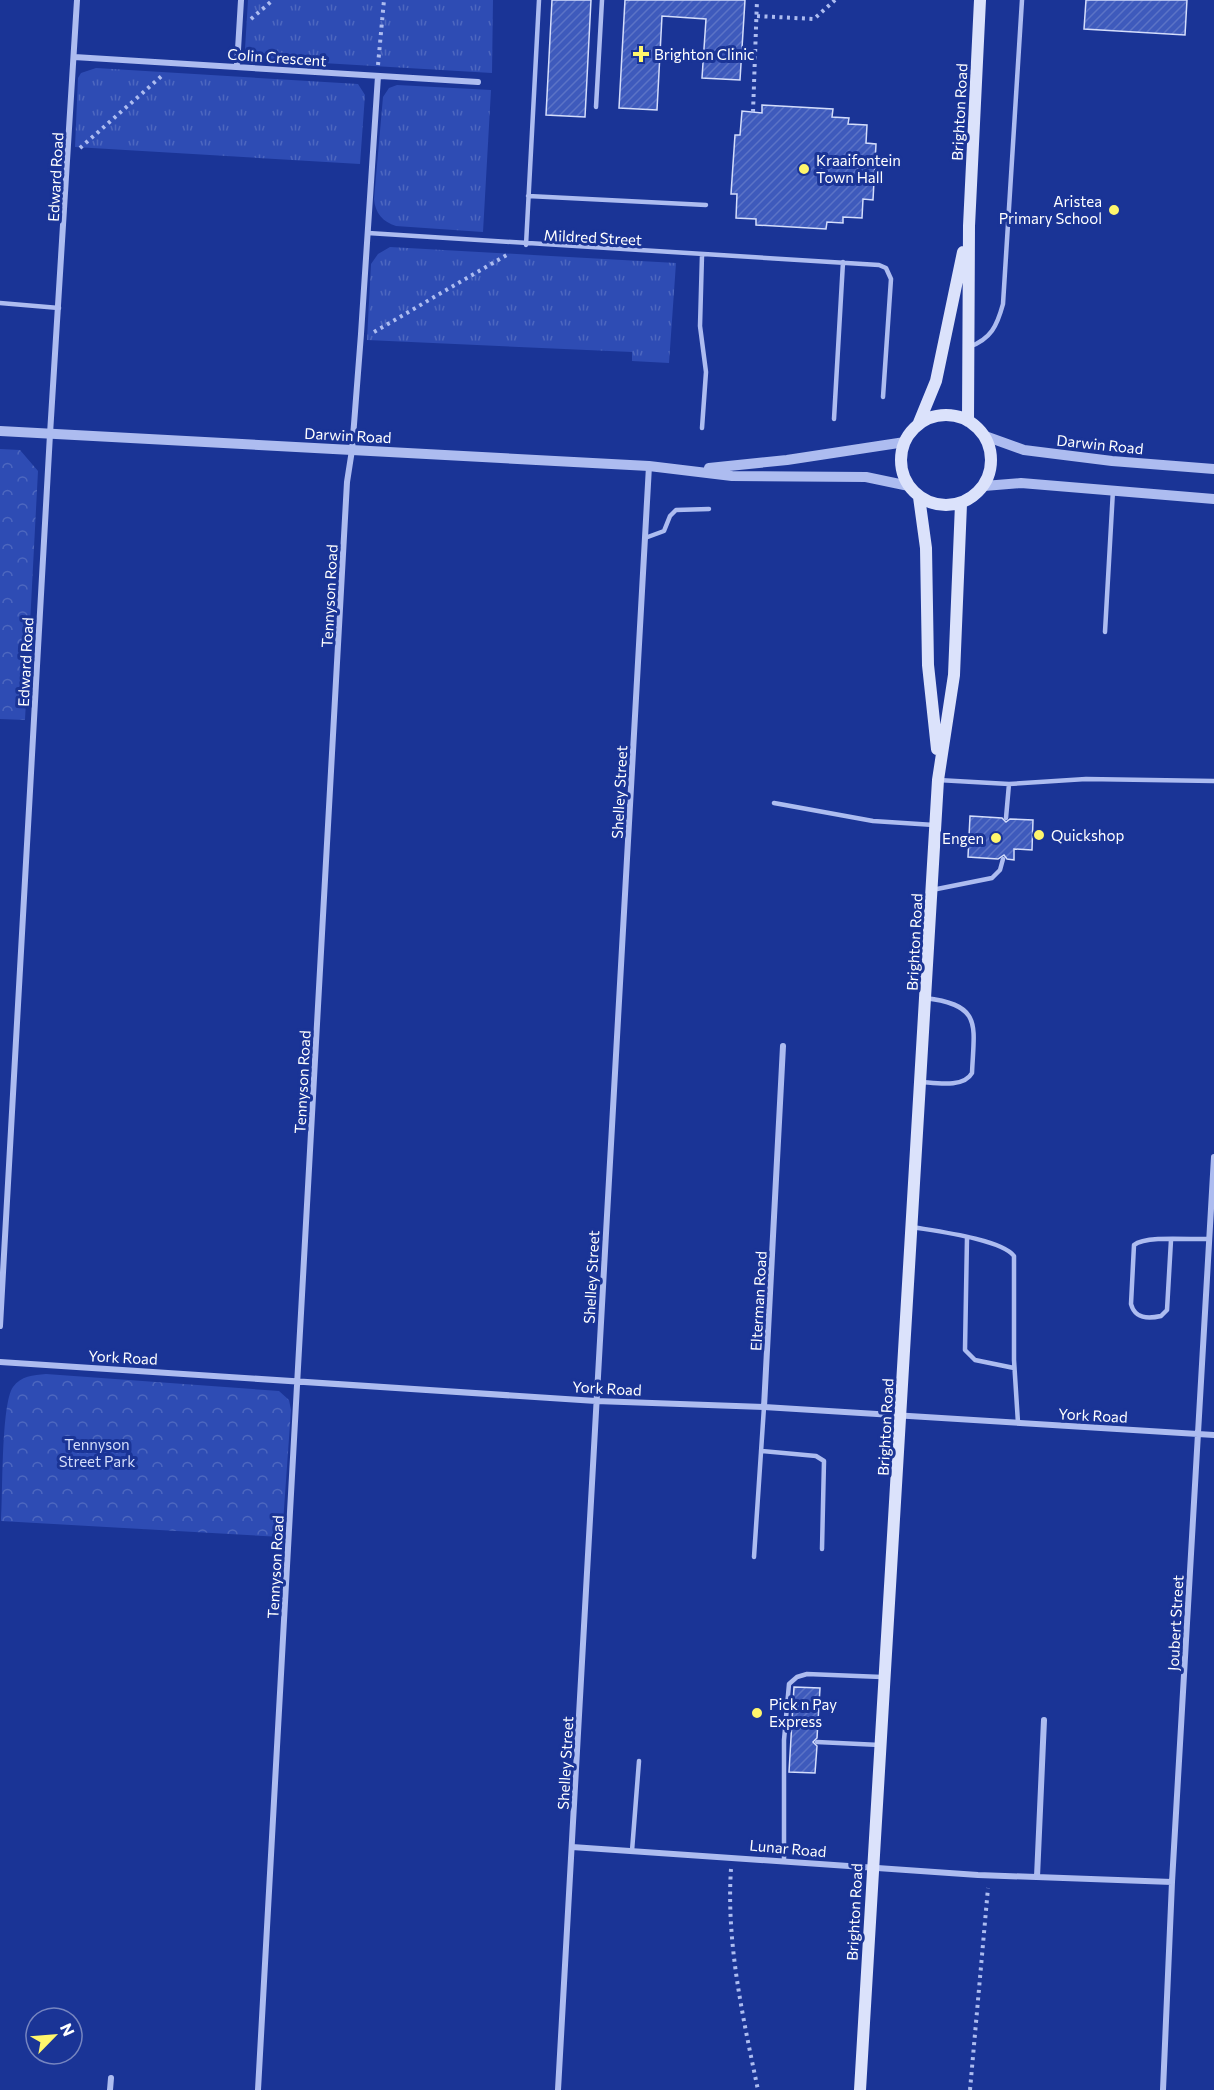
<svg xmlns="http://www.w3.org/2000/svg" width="1214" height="2090" viewBox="0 0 1214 2090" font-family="Commissioner,sans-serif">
<defs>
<pattern id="grass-tufts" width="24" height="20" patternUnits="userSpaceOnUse" patternTransform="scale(1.5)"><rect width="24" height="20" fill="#2e4cb4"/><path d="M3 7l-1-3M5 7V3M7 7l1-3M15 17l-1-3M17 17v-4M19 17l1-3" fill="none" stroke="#4d67bf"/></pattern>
<pattern id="park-crowns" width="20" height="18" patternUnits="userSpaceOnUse" patternTransform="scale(1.5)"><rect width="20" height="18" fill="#2e4cb4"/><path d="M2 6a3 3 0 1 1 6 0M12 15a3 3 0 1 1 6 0" fill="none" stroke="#4d67bf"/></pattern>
<pattern id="building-hatch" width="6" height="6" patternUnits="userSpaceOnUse" patternTransform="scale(1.5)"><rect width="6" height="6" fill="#3e5abc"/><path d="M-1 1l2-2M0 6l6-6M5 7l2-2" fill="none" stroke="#5b73c6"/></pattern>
</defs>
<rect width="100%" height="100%" fill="#1a3496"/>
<path fill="url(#grass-tufts)" d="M248,0H493L492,73L255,59L245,49Z
M96,68L358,84L365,95L360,164L75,147L78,78L81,73Z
M397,85L491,90L483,232L396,226C383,222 375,213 374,199L383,97L389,88Z
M390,247L676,263L669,363L632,361V352L367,340L371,264L378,254Z"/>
<path fill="url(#park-crowns)" d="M0,449L20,450L38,471L25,720L0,719Z
M46,1374L279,1391L289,1400L291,1410L282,1537L1,1521C3,1495 1,1404 13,1387C21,1376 33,1375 46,1374Z"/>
<path fill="url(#building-hatch)" stroke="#d4ddfb" stroke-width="1.5" d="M552,0H591L585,117L546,115Z
M625,0H745L740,80L702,78L706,19L662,16L657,110L619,108Z
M1086,0H1187L1185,35L1084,29Z
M762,105L833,109L832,117L849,118L848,124L867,125L866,143L876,144L873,200L863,199L862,218L843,217V223L827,222L826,229L756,225V219L736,218L737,194H731L735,135H740L742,111L762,113Z
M970,816L1002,818L1006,822L1010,819L1033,820L1032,850L1014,849V860L1007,859L1004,855L998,859L968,857Z
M794,1687L820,1688L817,1738L813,1742L817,1746L815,1773L789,1772Z"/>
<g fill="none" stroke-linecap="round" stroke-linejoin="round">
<path stroke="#adbcf0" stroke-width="4" stroke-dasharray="3 4.5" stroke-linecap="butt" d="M757,16L814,19L835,0
M251,19L273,0
M378,65L384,0
M753,112L757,0
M80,148L164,74
M374,332L510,253
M731,1869C726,1942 743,2018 758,2090
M970,2090L988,1888"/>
<path stroke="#adbcf0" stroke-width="4.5" d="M596,107L602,0
M528,196L706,205
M368,233L879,265L886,268L891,279L883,397
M526,245L539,0
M702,255L700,326L706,372L702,428
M0,303L59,308
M969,347C991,339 997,326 1003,304L1022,0
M834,419L843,262
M645,538L664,531L670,516L676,510L709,509
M1105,632L1113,490
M938,780L1009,784L1086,779L1214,781
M774,803L873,821L934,825
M1006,818L1009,784
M932,890L992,878L1000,870L1003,859
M922,1082C936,1083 964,1088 972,1073C974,1025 983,1005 925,998
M912,1227C935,1231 1001,1239 1014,1256V1360L1018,1423
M967,1238L965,1350L975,1360L1014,1368
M1171,1240L1167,1310L1161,1316C1148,1319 1135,1319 1131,1304L1134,1245C1146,1235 1193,1240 1209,1239
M761,1451L816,1456L824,1461L822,1549
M754,1557L764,1407
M817,1742L880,1745
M632,1851L639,1761
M784,1860V1740L789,1684L797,1677L807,1674L882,1677"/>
<path stroke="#adbcf0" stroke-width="6" d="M74,57L478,82
M237,66L241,0
M0,1326L50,434L77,0
M0,1362L596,1401L764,1407L1214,1435
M764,1407L783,1046
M572,1847L978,1875L1172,1882
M1037,1877L1044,1720
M110,2090L111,2078
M258,2090L347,482L352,450L361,334L378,76
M558,2090L649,466
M1163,2090L1172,1882L1214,1157"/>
<path stroke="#adbcf0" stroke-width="10" d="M0,431L649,466L732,476L866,477L909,486
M985,436L1024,450L1112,461L1214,469
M709,468L787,460L905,442
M984,486L1021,483L1214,499"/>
<path stroke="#dbe2fb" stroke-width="12" d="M901 460a45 45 0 1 1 90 0a45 45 0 1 1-90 0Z
M968,421L969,226L980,0
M918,425L936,381L963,252
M919,497L926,548L928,665L937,749
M860,2090L938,780L954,675L961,504"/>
</g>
<g fill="#fff66c" stroke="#1a3496" stroke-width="2">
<path d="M638 45h6v6h6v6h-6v6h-6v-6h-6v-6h6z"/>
<circle cx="804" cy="169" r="6"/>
<circle cx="1114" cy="210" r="6"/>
<circle cx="1039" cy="835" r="6"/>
<circle cx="996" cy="838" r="6"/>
<circle cx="757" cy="1713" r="6"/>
</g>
<g text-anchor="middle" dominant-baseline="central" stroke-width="6" stroke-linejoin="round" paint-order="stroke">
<g font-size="15" fill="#fff" stroke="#1a3496" text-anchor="start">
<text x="654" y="54">Brighton Clinic</text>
<text x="816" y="160">Kraaifontein<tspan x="816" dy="17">Town Hall</tspan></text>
<text x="1102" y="201" text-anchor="end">Aristea<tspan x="1102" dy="17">Primary School</tspan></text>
<text x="1051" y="835">Quickshop</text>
<text x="984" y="838" text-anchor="end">Engen</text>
<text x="769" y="1704">Pick n Pay<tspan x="769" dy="17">Express</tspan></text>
</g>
<g font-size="15" fill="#fff" stroke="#1a3496">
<text transform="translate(277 57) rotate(4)">Colin Crescent</text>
<text transform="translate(959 112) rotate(-87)">Brighton Road</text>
<text transform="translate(55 177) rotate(-87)">Edward Road</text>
<text transform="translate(593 237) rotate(3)">Mildred Street</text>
<text transform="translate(348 435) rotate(3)">Darwin Road</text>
<text transform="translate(1100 444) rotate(6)">Darwin Road</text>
<text transform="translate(329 596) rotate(-87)">Tennyson Road</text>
<text transform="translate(25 662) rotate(-87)">Edward Road</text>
<text transform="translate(619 792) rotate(-87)">Shelley Street</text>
<text transform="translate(914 942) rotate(-87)">Brighton Road</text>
<text transform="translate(302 1082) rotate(-87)">Tennyson Road</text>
<text transform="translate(591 1277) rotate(-87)">Shelley Street</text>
<text transform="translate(758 1301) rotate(-87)">Elterman Road</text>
<text transform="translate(123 1357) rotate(3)">York Road</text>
<text transform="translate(607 1388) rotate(3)">York Road</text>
<text transform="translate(1093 1415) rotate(3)">York Road</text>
<text transform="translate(885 1427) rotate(-87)">Brighton Road</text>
<text transform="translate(275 1567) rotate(-87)">Tennyson Road</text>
<text transform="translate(1175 1623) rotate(-87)">Joubert Street</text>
<text transform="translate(565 1763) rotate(-87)">Shelley Street</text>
<text transform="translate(788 1848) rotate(5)">Lunar Road</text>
<text transform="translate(854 1912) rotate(-87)">Brighton Road</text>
</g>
<g font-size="15" fill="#d4ddfb" stroke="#1a3496">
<text x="97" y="1444">Tennyson<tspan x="97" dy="17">Street Park</tspan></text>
</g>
</g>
<g transform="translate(54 2036) rotate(65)"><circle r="28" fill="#1a3496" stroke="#7685c0" stroke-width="1.5"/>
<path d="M0-4.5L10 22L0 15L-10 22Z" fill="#fff66c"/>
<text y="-9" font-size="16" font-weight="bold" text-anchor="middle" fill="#ffffff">N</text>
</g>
</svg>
